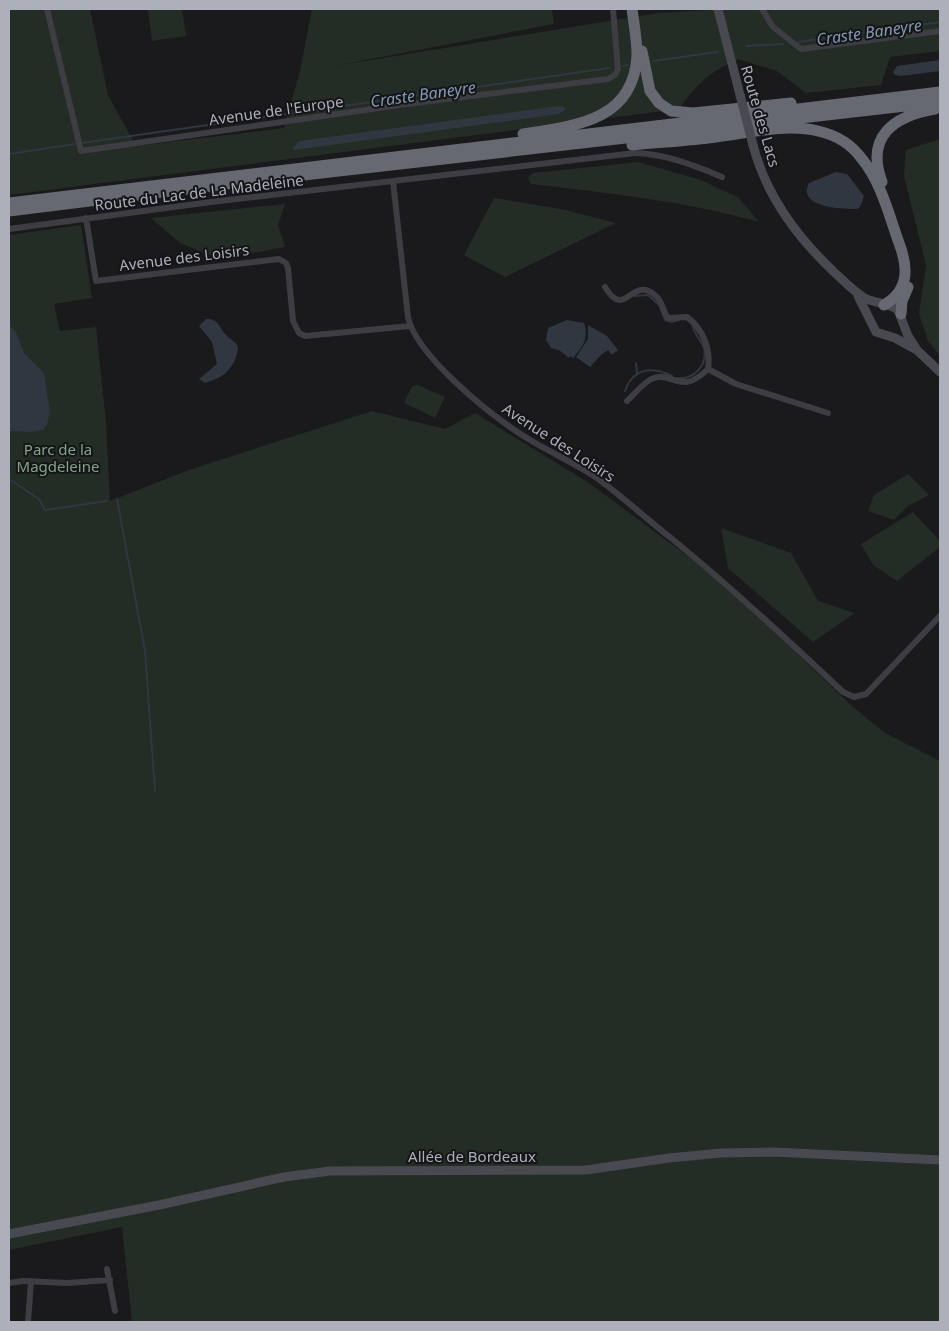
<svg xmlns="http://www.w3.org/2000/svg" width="949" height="1331" viewBox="0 0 949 1331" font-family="'Noto Sans',sans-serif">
<rect width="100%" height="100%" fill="#1a1a1c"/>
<path fill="#242c26" d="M9,9H90L108,95L136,146L284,128L300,71L312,9H552L554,24L334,66L659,13L725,9H940V51L890,57L881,85L806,93L777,71L738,59C709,73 698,82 679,109L9,195Z
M148,9H182L186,36L152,41Z
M940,139V356L928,341L919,314L926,265L904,176L906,150Z
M638,162L701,180L739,198L759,222C685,201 607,193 531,184L528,178L533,173Z
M494,198L566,210L616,223L505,277L464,255Z
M285,204L278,225L285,247L219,259L180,243L151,218Z
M81,225L92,298L54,304L60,331L96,327L106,422L110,501L189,470L372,411L445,429L475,413L589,483L720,580L853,707L885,733L940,761V1322H132L122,1227L9,1250V235Z
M418,385L445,397L435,418L404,403L412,386Z
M908,474L929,495L908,506L894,520L868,511L874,495Z
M913,512L940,541V547L897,581L873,565L861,544Z
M721,528L791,553L818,601L855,613L813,642L728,568Z"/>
<path fill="#303740" d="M940,60V71L901,76L895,75L893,72L897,66Z
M559,106L564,107L565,110L559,114L294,150L293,148L299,141Z
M836,172L847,174L864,196L860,207L857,209C843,209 796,208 809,183Z
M206,319C219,319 219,327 226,335C229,339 235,341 237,345C239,349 237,353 236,357C231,372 220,379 205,383L199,379L217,364L212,342L199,326Z
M567,320L584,323C589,339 583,346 573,358L570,356L569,358L559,350L551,348L546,340L548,328Z
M9,325L16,332L24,353L44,373L50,412L47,425L43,430L32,432L9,431Z
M588,325L607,336L618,350L612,355L608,350L601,355L590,367L576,357L588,339Z"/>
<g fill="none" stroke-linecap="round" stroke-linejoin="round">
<path stroke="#303740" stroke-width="2" d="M798,42L940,22
M747,46L783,44
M653,61L717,52
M623,66L628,65
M238,121L609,68
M82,143L229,122
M9,154L75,144
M634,296L648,295L659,305L665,320L671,322L679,320
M636,363L637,373
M677,378C694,380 708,365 704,348C701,340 695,335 693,327
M625,391C633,368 652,366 672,376
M9,479L39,499L45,510L107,501
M117,499L145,651L155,791L154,775"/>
<path stroke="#3d3d43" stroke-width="6" d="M47,9L81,151L407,104L608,79L615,75L618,69L613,9
M762,9L773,27L801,49L940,31
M393,181L408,317C416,355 488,413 522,435C545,450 571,461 594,476C621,495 645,518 671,538C731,587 787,639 843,692L854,697L866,694L940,616
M86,218L96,281L279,259L286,263L288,268L293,321L299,333L305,336L410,326
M9,229L211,202L635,153C665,154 694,165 722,177
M605,287C626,322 632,272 657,297C663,303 663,312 668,318L687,317C703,329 711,349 708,369C681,396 674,372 654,378C644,381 635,394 627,401
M708,369L736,384L828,413
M107,1269L115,1311
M9,1283L23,1281L67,1283L110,1280
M28,1322L31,1281"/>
<path stroke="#494a51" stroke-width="9" d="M718,9L740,95
M753,145C766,196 797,237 834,272C844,281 852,290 863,297C874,304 888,302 898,310L908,336L917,350L940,372
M858,296L876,332L895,338L915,349
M9,1234L159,1205L284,1177L330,1171L586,1170L669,1158L721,1153L773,1152L940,1160"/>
<path stroke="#676972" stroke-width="11" d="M642,51L650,91L659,103L671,111L693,113L791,103
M523,134C575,126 634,121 637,55C637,40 634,24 632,9
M632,145C660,142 688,141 716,137C748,133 786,123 818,131C836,135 852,145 862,159C881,182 889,215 899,243C908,267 910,290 884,305
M882,182C865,136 894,116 935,109
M9,203L940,92
M9,211L243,182L940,102
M901,314L902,301L908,287"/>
<path stroke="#494a51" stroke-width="9" d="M740,95L753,145"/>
</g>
<g text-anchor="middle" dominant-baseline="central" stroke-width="4" stroke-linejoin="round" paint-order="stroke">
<g font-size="15" fill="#adafbb" stroke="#151517">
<text transform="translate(276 110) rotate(-8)">Avenue de l'Europe</text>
<text transform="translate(761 116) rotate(74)">Route des Lacs</text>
<text transform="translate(199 192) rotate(-7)">Route du Lac de La Madeleine</text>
<text transform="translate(184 257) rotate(-7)">Avenue des Loisirs</text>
<text transform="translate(559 442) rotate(33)">Avenue des Loisirs</text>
<text x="472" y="1156">Allée de Bordeaux</text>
</g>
<g font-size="15" fill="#84a58a" stroke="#151517">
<text x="58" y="449">Parc de la<tspan x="58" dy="17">Magdeleine</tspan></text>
</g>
<g font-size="16" font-style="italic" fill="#8599b5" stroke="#151517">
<text transform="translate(869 32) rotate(-8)">Craste Baneyre</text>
<text transform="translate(423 94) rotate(-8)">Craste Baneyre</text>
</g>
</g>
<rect width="949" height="1331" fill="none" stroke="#adafbb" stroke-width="20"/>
</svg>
